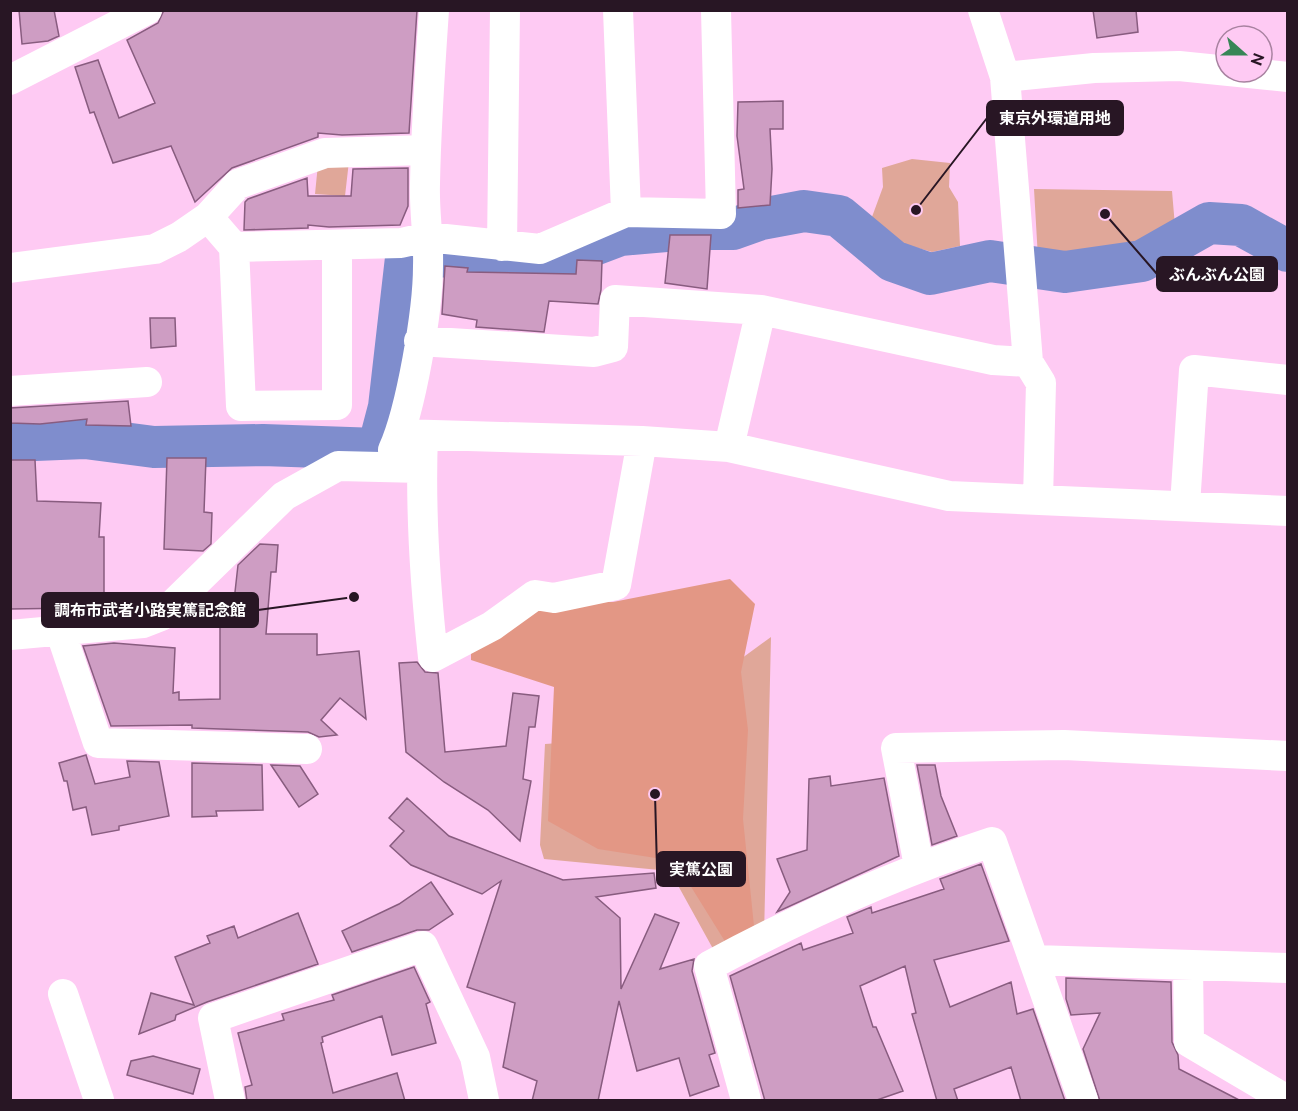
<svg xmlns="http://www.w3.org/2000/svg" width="1298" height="1111" viewBox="0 0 1298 1111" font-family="Ubuntu,'Noto Sans JP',sans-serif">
<rect width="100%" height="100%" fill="#fecaf3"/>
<path fill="#e0a799" d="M912,159L950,163L949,187L958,202L960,246L932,252L907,245L869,225L883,187L882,168Z
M349,161L345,196L315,194L318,164Z
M1034,189L1172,191L1176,238L1127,253L1087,260L1038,258Z
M771,637L764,937L717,956L670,871L544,859L540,845L545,744L633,738Z"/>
<path fill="#e39785" d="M730,579L755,604L741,672L748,730L743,819L754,926L726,943L675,861L598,849L548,821L554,687L471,660V647L536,602H613Z"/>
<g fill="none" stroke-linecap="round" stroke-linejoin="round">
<path stroke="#7f8dcd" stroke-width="42" d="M10,441L85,438L154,447L263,445L378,449L389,407L406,258L412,251L484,263H546L620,235L689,229H733L761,219L804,211L839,216L893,261L930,274L990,261L1065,272L1142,261L1209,223L1241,225L1288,251"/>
</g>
<path fill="#ce9dc3" stroke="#885c7f" stroke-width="1.5" d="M19,10H54L59,36L48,41L22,44Z
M164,10H417L409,133L342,135L318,133V137L232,168L195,202L171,146L113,163L94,112L90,113L75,67L98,60L119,118L155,103L127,40L158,23Z
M1093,10H1136L1138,32L1097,38Z
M783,101V129H770L772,169L770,205L738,208V190L744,189L737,136L738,102Z
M408,168V206L400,225L329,227L308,225V228L244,230L245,202L248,199L307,178L308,196H351L353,169Z
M670,235H711L707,289L665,283Z
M577,260L602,261L601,290L598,304L549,301L544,332L476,327L477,320L442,314L445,266L468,268L467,272L576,274Z
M150,318H175L176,346L151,348Z
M128,401L131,426L86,425L87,419L40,424L10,423V408Z
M167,458H206L204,512L212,513L211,544L203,551L164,549Z
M10,460H35L37,501L101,503L99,537H104V609L78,612V608L10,609Z
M260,544L278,545L276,572H271L266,634H317V655L359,651L366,719L340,698L321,720L337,735L319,737L308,732L192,728V725L111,726L83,646L114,643L175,648L173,693L179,692V700L220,699V624L185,621V616L204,598L234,601L238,565Z
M417,662L425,672L438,673L445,752L506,746L513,693L539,696L535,727H529L523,779L531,781L520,841L488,810L444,782L406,752L399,663Z
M86,755L95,784L130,777L127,761L159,762L169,816L119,826V830L92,835L86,807L73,810L67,781H64L59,763Z
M192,763L262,765L263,810L216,811L217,816L192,817Z
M271,765L300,766L318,794L299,807Z
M917,765H935L941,796L957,836L932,845Z
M830,776L831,786L884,778L899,856L777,912L790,892L777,859L807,850L809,779Z
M407,798L449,836L563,880L654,873L656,888L596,897L620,918L621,989L655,914L679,923L660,969L694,959L692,971L715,1053L709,1055L719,1086L690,1096L679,1058L637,1071L619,1001L598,1101H532L537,1081L503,1067L515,1003L467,987L501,881L482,894L411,865L390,846L404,831L389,818Z
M981,864L1009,941L934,960L950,1007L1011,982L1017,1014L1033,1009L1065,1101H1021L1011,1067L954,1089L958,1101H937L912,1014L916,1013L905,966L860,986L873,1027H876L903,1091L874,1101H765L730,976L801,943L803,950L853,933L847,917L871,907L872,913L944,889L940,879Z
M431,882L453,914L429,930H417L352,952L342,931L399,904Z
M298,913L318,964L207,1002L176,1015L175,1020L139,1034L151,993L194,1005L175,957L210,943L207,936L234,926L238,938Z
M414,967L430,1002L426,1004L436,1043L392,1055L382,1016L322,1037L323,1042L321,1043L333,1093L397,1073L405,1101H247L245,1087L252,1085L238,1033L284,1020L282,1014L334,1000L332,995Z
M1066,978L1171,982L1172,1042L1178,1055L1179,1069L1241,1101H1100L1083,1049L1100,1013L1071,1015L1066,999Z
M153,1056L200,1069L193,1094L127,1075L131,1061Z"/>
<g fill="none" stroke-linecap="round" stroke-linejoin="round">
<path stroke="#fff" stroke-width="30" d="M618,10L626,212
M983,10L1005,77L1028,362L1041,383L1038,499
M1005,77L1094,68L1179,66L1288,77
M10,80L147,10
M208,217L234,247L241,406L337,405V245
M502,246L505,10
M234,247L401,243L427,237L540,249L626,212L721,214L716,10
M10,268L155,249L179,237L208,217L238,184L325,153L425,150
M419,341L594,352L613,347L615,300L761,310L993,360L1028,362
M10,391L147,382
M400,434L642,441L729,447L949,496L1288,511
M423,436C420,509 425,584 433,657L492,626L535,595L554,598L616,585L642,441
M729,447L761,310
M393,450C411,410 428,311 428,266C429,239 424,212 425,184C426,126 430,68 434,10
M1185,505L1194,370L1288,380
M60,630L98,743L307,749
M10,635L143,623L161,616L284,496L338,466L422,468
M919,866L896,748L1064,745L1288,756
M1035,960L1288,968
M1188,965L1189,1042L1287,1100
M63,994L99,1100
M230,1100L213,1018L423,946L475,1057L484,1100
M746,1100L709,966C800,917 894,874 992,842L1083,1100"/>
</g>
<path fill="none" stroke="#281624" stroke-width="2" d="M916 210L987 118M1105 214L1157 274M354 597L258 610M655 794L657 869"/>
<g fill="#281624" stroke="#fecaf3" stroke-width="2">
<circle cx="916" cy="210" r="6"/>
<circle cx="1105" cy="214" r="6"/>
<circle cx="354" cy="597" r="6"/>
<circle cx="655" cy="794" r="6"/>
</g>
<g fill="#281624" stroke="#281624" stroke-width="2">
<rect x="987" y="101" width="136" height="34" rx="6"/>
<rect x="1157" y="257" width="120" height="34" rx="6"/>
<rect x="42" y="593" width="216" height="34" rx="6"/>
<rect x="657" y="852" width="88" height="34" rx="6"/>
</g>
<g font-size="16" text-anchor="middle" font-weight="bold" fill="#fff">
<text x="1055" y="124">東京外環道用地</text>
<text x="1217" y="280">ぶんぶん公園</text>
<text x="150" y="616">調布市武者小路実篤記念館</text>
<text x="701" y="875">実篤公園</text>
</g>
<rect width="1298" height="1111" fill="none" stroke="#281624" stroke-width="24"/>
<g transform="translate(1244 54) rotate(111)"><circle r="28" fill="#fecaf3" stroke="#a882a0" stroke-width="1.5"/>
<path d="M0-4.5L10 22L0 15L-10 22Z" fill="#378656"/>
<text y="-9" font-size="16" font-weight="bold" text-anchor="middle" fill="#281624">N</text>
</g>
</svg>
